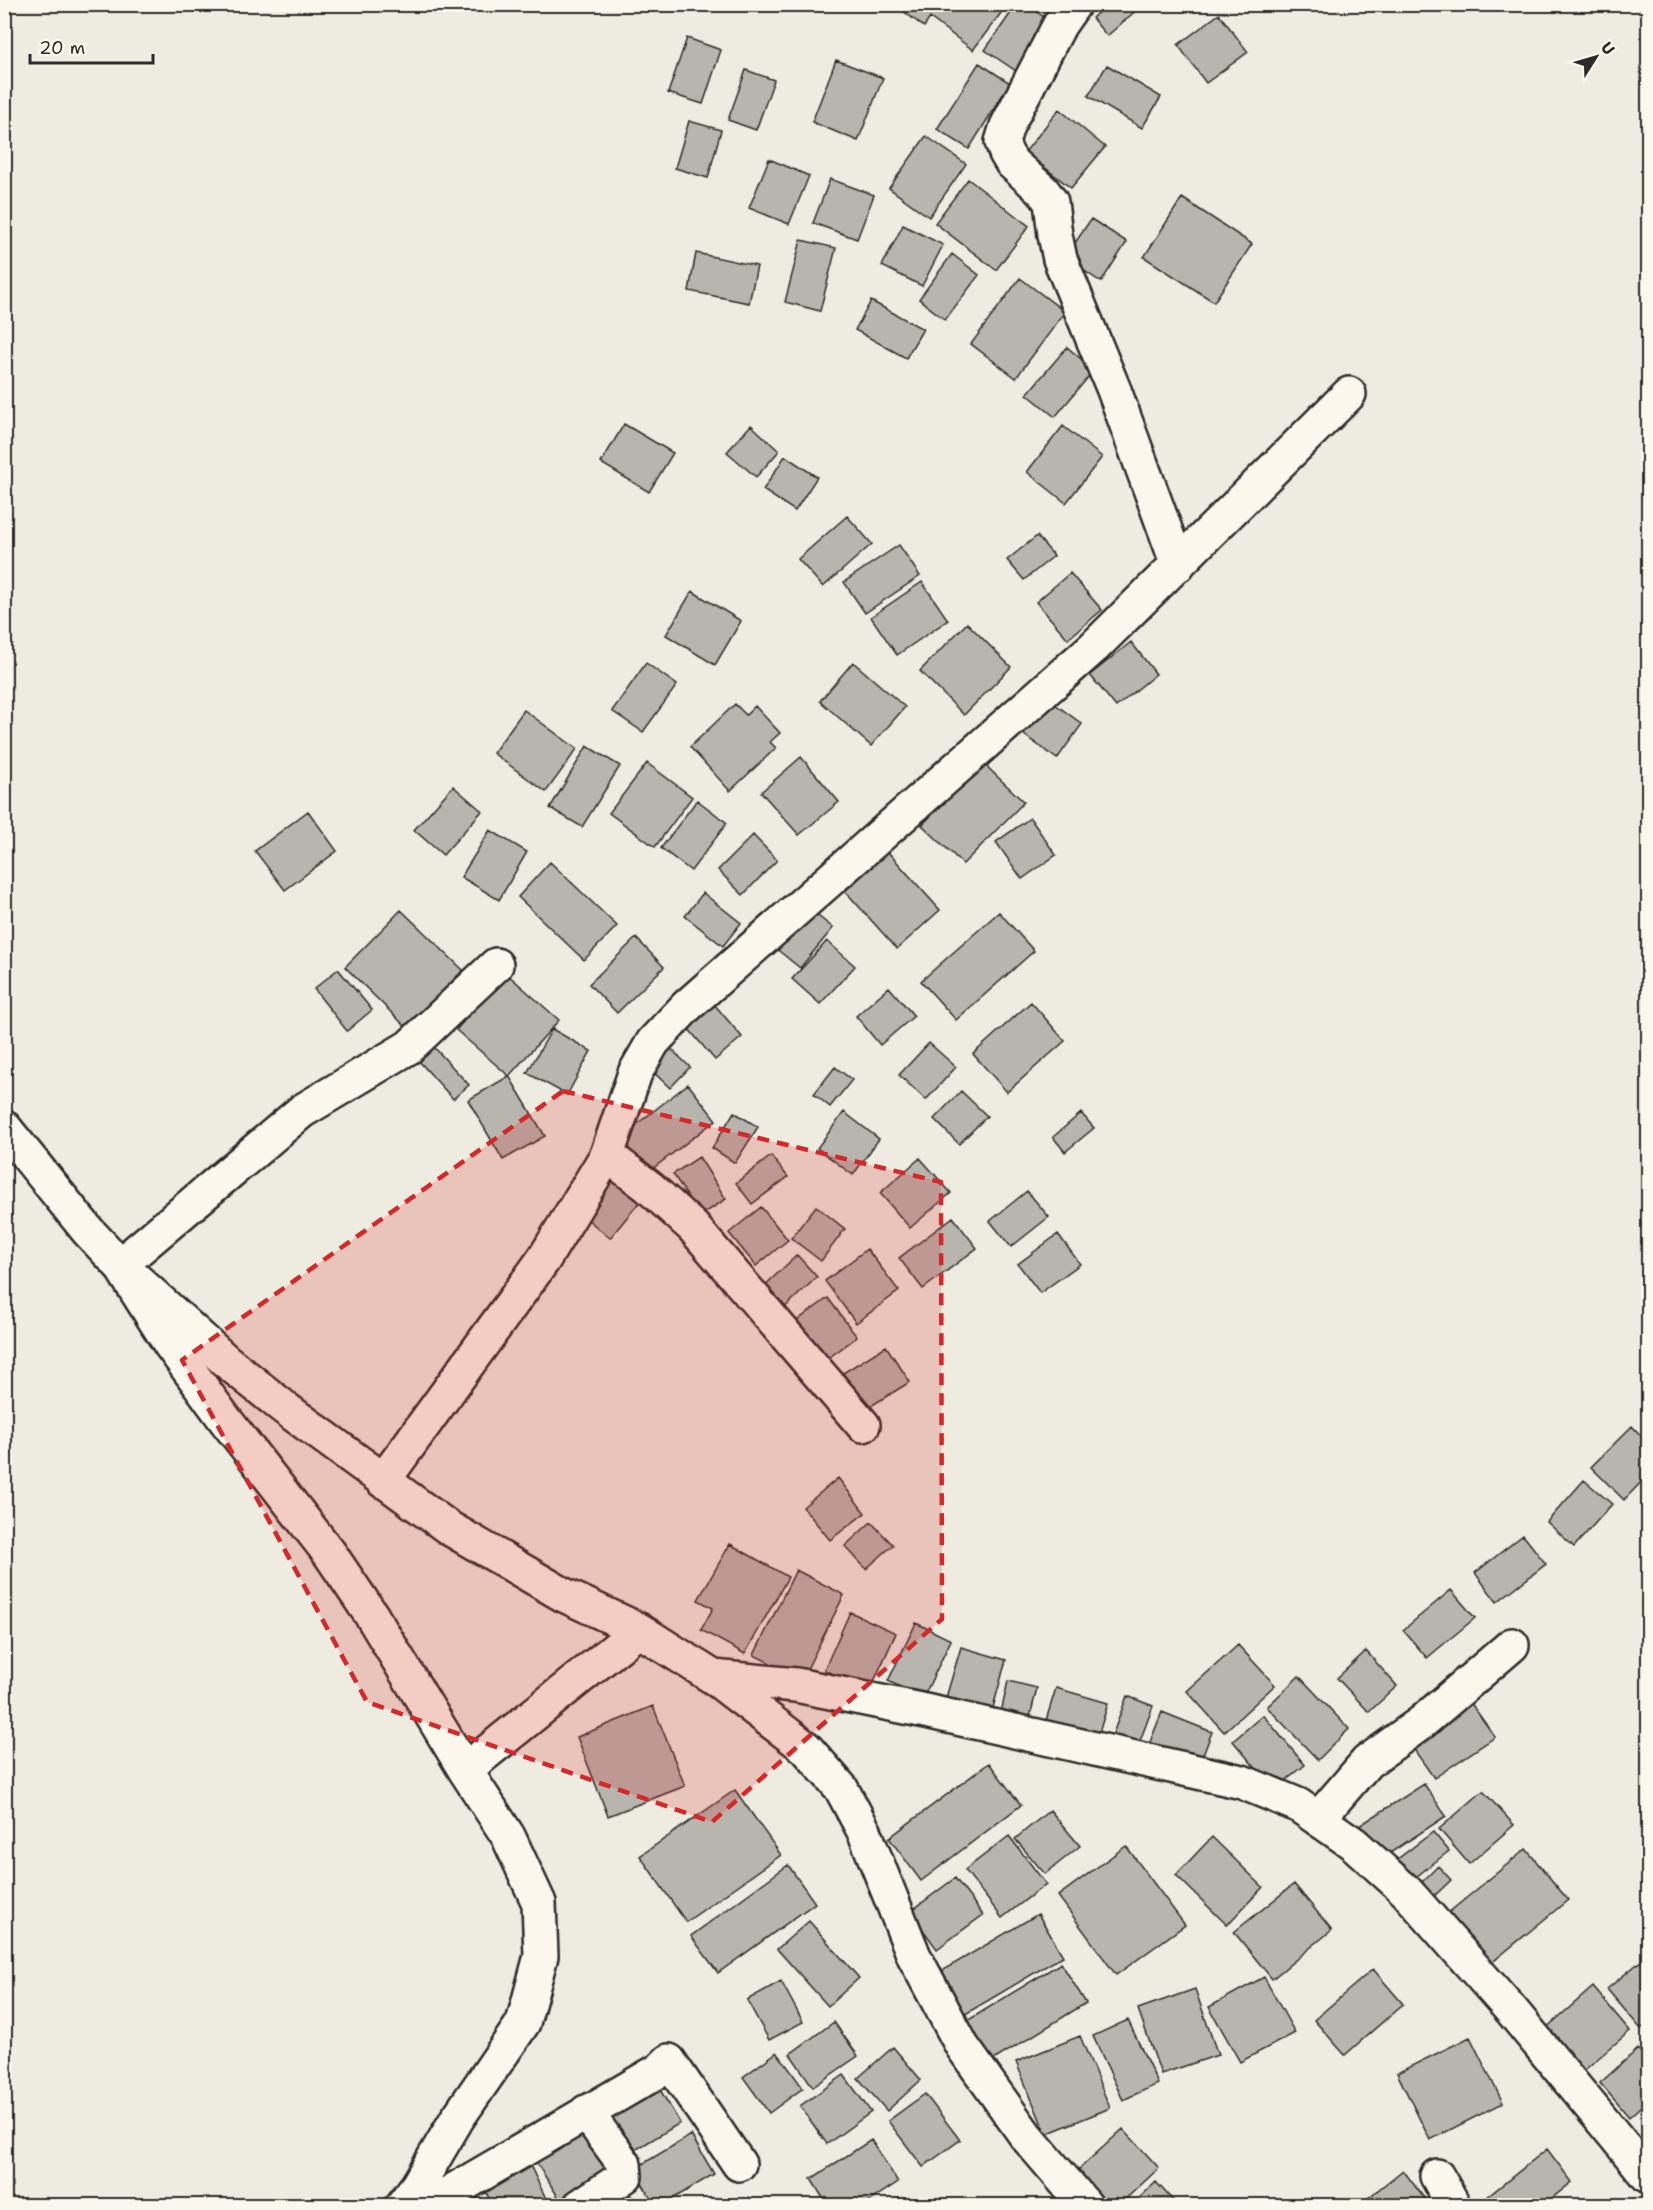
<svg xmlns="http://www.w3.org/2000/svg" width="1653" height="2210" viewBox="0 0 1653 2210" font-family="'Shantell Sans',sans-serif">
<rect width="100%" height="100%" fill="#eeebe0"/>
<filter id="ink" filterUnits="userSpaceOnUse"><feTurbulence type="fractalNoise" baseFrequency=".0167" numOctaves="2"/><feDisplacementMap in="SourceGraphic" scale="12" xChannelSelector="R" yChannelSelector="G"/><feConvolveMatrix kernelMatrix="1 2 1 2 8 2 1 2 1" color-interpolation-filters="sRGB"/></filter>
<g filter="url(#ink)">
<path fill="#b8b5ae" stroke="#2b2b2b" stroke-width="1.5" d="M894,4H1006L1007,5L973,50L930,18L924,27Z
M1017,4H1026L1055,25L1022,75L985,50Z
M1107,4H1136L1139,8L1107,36L1092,18Z
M1633,4H1648V14Z
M1219,14L1248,52L1206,83L1178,45Z
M687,38L721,50L703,104L668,93Z
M836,60L883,78L858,141L812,122Z
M979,63L1010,83L969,149L937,129Z
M1107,65L1161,97L1142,128L1088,96Z
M746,70L774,80L756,130L728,120Z
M1059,109L1105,147L1071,188L1025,152Z
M689,121L721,130L708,178L675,168Z
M926,136L966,164L929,217L889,188Z
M769,159L809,176L789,224L749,208Z
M830,179L874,195L857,239L813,223Z
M968,179L1029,226L996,270L935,223Z
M1182,198L1252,244L1214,302L1144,257Z
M1091,219L1127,242L1101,282L1065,258Z
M903,225L943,245L922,286L882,266Z
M801,240L836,248L820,311L785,302Z
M696,253L757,266L749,303L689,291Z
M952,254L979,275L945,320L919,299Z
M1020,278L1065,312L1016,378L971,344Z
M871,301L923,329L906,358L855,330Z
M1067,347L1094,370L1055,417L1027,394Z
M624,424L673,453L649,492L601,463Z
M751,425L779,451L756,477L727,452Z
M1063,426L1102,457L1066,503L1027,472Z
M785,456L817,477L795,511L763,490Z
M847,516L872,544L823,587L798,559Z
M1037,536L1054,556L1024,580L1007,560Z
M899,545L920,576L865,613L844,582Z
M1070,573L1102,610L1068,639L1036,602Z
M922,582L948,620L897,655L871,617Z
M692,591L741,621L715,665L666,635Z
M967,623L1011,667L964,715L920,671Z
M1131,642L1156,674L1116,707L1090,675Z
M853,662L905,707L871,746L820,701Z
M646,663L677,685L643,732L612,711Z
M1044,696L1082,724L1057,759L1019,731Z
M735,704L746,715L755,706L780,733L770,742L776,748L730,791L690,747Z
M524,710L577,749L546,792L493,753Z
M587,746L620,766L582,827L550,808Z
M801,757L839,802L799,835L761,792Z
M647,763L692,797L655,847L609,813Z
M983,763L1024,802L963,864L922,825Z
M453,786L482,811L443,855L414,830Z
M697,800L727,823L691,871L661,848Z
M308,811L337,851L285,890L255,851Z
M1030,818L1056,855L1022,879L996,842Z
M490,830L527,852L499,900L461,877Z
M753,835L777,860L743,895L718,870Z
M888,852L940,910L897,949L845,891Z
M550,862L617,926L584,960L518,897Z
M703,893L741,923L723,946L685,916Z
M807,907L833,928L800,968L774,947Z
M401,910L463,970L407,1028L345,967Z
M999,912L1034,951L956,1020L921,981Z
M636,938L664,967L617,1013L589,984Z
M827,941L855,966L820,1004L792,979Z
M338,969L372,1010L347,1031L314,989Z
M506,973L559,1020L509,1076L456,1030Z
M889,987L914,1016L880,1045L856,1016Z
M1031,1002L1065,1041L1007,1092L973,1054Z
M714,1004L742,1037L715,1060L687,1027Z
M552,1029L591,1051L567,1095L527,1073Z
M929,1043L956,1067L926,1100L899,1075Z
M667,1045L690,1067L670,1088L647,1066Z
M433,1046L469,1085L453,1099L418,1060Z
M835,1067L852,1080L830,1107L814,1094Z
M509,1076L545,1136L503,1160L468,1100Z
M688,1084L716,1120L647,1173L619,1138Z
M961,1091L987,1116L959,1144L934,1119Z
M734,1112L758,1127L735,1163L712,1148Z
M844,1112L879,1139L853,1175L817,1148Z
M1081,1113L1094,1128L1065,1152L1053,1137Z
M771,1156L788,1177L752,1204L736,1183Z
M699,1157L726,1199L700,1216L673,1174Z
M920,1158L951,1193L910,1228L880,1193Z
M613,1175L642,1199L610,1238L581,1214Z
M1027,1191L1049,1217L1011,1247L990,1221Z
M816,1206L845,1229L821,1261L791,1238Z
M761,1207L788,1240L756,1266L729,1233Z
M953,1217L977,1248L923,1289L899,1258Z
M1058,1234L1080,1264L1040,1293L1018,1264Z
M867,1249L899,1291L856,1323L825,1281Z
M797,1255L817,1277L779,1313L759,1291Z
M828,1298L857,1337L820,1364L791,1325Z
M886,1346L910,1382L866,1409L843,1373Z
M1632,1426L1648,1443V1475L1624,1500L1591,1467Z
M838,1478L865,1513L830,1540L803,1507Z
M1584,1480L1612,1504L1574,1547L1547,1522Z
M871,1522L893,1545L866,1569L845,1546Z
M1523,1535L1546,1564L1497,1602L1475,1573Z
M730,1544L788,1577L745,1654L701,1630L713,1608L698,1600Z
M796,1570L844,1595L802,1679L754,1655Z
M1451,1590L1475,1618L1427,1658L1403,1630Z
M850,1612L896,1633L870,1690L824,1670Z
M916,1623L951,1640L923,1698L888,1681Z
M1238,1645L1275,1685L1224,1732L1187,1691Z
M961,1647L1006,1660L991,1715L945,1701Z
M1366,1651L1397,1686L1369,1712L1337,1678Z
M1299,1676L1349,1729L1318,1760L1267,1707Z
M1008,1681L1037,1688L1027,1729L999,1722Z
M1056,1688L1108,1703L1096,1743L1044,1727Z
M1127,1696L1153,1706L1137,1749L1111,1739Z
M1468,1699L1495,1737L1434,1778L1408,1741Z
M653,1706L685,1786L608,1816L577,1737Z
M1162,1712L1212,1732L1198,1768L1148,1747Z
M1263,1715L1305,1765L1274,1790L1233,1741Z
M989,1763L1021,1805L921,1881L889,1838Z
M1424,1784L1446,1816L1381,1859L1359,1826Z
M735,1790L781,1855L686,1922L640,1856Z
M1483,1791L1514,1825L1469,1864L1439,1829Z
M1050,1810L1080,1846L1045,1874L1015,1839Z
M1433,1832L1449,1851L1407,1884L1391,1864Z
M1009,1836L1046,1884L1002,1918L965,1870Z
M1212,1837L1263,1887L1227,1925L1176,1875Z
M1126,1846L1185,1925L1116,1975L1058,1896Z
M1526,1849L1568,1900L1490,1964L1448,1913Z
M788,1865L815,1903L718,1973L691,1936Z
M1438,1866L1451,1880L1427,1903L1415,1889Z
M955,1878L983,1915L937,1949L910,1912Z
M1294,1884L1332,1930L1272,1979L1234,1932Z
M1038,1914L1063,1956L957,2019L932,1977Z
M809,1921L859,1978L828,2006L777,1949Z
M1648,1955V2023L1641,2029L1607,1989Z
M1061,1963L1086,2003L992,2061L967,2021Z
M1373,1969L1403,2004L1345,2055L1314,2020Z
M1264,1977L1295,2033L1240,2062L1209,2007Z
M781,1981L803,2022L769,2040L747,2000Z
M1593,1987L1630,2031L1574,2079L1537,2036Z
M1195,1989L1218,2055L1161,2074L1138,2009Z
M1128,2020L1158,2084L1123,2100L1093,2036Z
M834,2022L858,2056L813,2087L790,2054Z
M1080,2036L1110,2108L1046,2134L1016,2062Z
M1470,2037L1503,2103L1430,2140L1397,2073Z
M893,2047L921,2080L887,2111L858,2078Z
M1638,2049L1648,2061V2100L1629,2117L1600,2083Z
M777,2052L803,2088L769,2113L743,2077Z
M844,2075L871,2112L827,2144L800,2106Z
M653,2078L680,2123L627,2155L600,2110Z
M925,2094L960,2140L923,2167L888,2121Z
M587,2126L618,2175L564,2206L534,2159Z
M1123,2129L1159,2168L1118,2206H1107L1077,2171Z
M691,2135L714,2174L661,2206H655L634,2169Z
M871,2140L898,2182L862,2206H828L811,2179Z
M1547,2149L1572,2182L1542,2206H1476Z
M529,2163L548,2203L542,2206H493L482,2184Z
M1403,2170L1430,2206H1358Z
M1156,2182L1178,2206H1131Z
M630,2192L637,2206H604Z"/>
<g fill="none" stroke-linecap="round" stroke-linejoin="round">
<defs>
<path id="minor" d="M1074,4L1060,24L1007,126L1002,142L1006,153L1012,163L1043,191L1051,202L1055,235L1060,259L1114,390L1178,565
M4,1127L88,1231L120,1265L226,1361L286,1409L449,1528L562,1594L639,1630L713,1677L806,1748L841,1788L865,1833L914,1956L962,2046L1026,2136L1086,2206
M607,1155L649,1187L693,1227L863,1425
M383,1481L544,1259L607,1155L635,1073L653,1042L687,1006L1094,647L1349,394
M713,1677L796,1685L921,1710L1242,1782L1298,1805L1354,1844L1406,1891L1512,2011L1648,2176
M465,1770L639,1630
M1318,1819L1367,1762L1421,1723L1512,1645
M1437,2176L1454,2206
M402,2206L418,2185L457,2119L523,2023L541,1956L539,1903L508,1836L465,1770L372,1616L330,1554L224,1418L170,1344L120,1265L302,1111L409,1047L496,965
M427,2206L660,2070L669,2061L739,2164
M580,2206L625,2176L624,2164L586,2112"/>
</defs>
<use href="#minor" stroke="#2b2b2b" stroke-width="38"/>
<use href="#minor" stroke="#fbf7ec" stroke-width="33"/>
</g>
</g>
<path fill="#d62828" fill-opacity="0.2" stroke="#d62828" stroke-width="4.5" stroke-dasharray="12 8" stroke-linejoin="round" d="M563,1091L941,1182L942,1619L712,1822L367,1702L182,1360Z"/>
<rect width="1653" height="2210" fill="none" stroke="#fbf7ec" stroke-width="24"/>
<rect x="12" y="12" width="1629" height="2186" fill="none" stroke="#2b2b2b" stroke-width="2" filter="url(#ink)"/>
<g transform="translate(1596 57) rotate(53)" stroke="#fbf7ec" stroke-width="4.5" paint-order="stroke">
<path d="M0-4.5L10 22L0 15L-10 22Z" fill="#2b2b2b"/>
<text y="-9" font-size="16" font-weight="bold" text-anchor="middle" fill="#2b2b2b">U</text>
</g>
<path d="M30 54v9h123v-9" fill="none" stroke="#2b2b2b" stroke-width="3"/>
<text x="39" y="54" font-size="18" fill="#2b2b2b" stroke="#fbf7ec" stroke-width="4.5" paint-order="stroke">20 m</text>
</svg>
